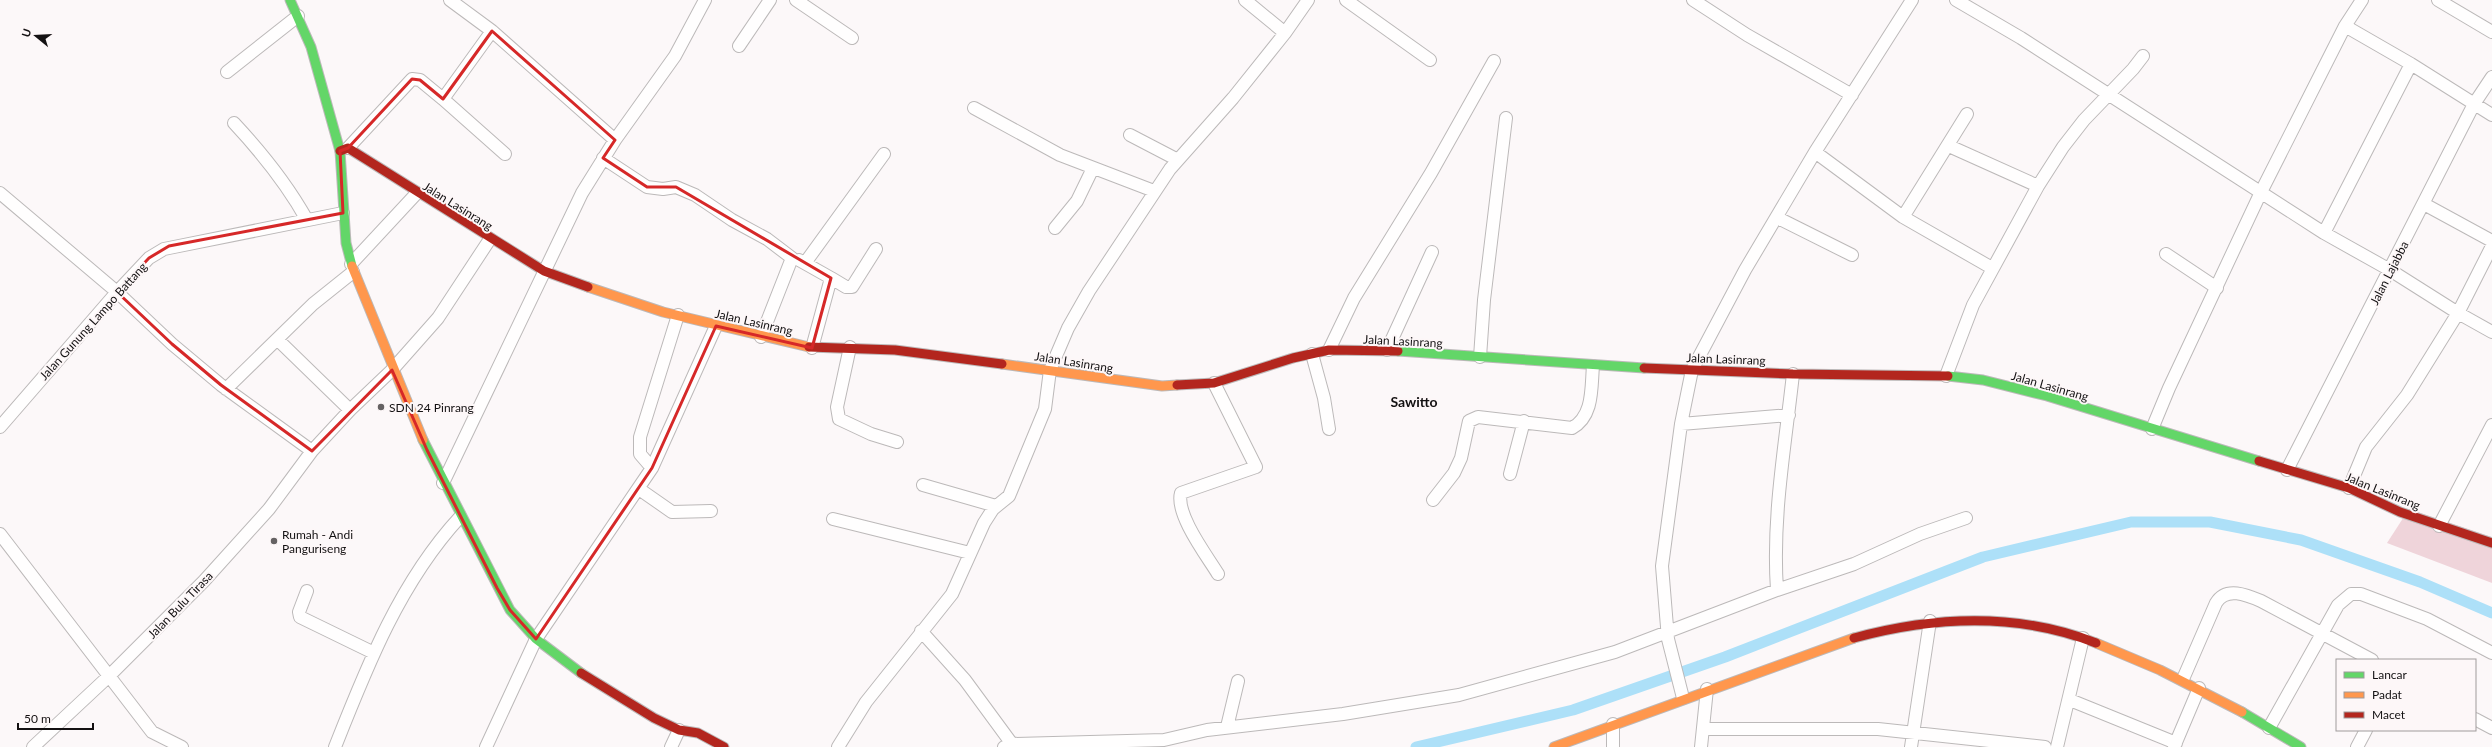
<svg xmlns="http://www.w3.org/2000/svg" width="2492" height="747" viewBox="0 0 2492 747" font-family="Lato,sans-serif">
<rect width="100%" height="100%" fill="#fcf8f9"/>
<path fill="#efd4da" d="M2409,509L2492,537V583L2387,543Z"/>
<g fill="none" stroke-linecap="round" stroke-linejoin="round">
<path stroke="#ade0f8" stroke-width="11" d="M1416,747L1573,710L1725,657L1983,557L2131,522H2210L2301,540L2420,582L2492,613"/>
<defs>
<path id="street" d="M450,0L492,31L615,140
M796,0L852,38
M1245,0L1285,33
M1346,0L1430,60
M1693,0L1747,35L1852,95
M1956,0L2021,38L2324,233L2390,270L2458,313L2492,332
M2438,0L2492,32
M2345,26L2411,64L2492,115
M492,31L443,99L505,154
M739,46L770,0
M227,72L298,16
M974,108L1060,155L1154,191
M234,123C262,153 287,184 307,220
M1130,135L1178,160
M1949,146L2038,186
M348,148L412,79L420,80L443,99
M1815,152L1903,217L1992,268
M603,158L647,187L663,189L676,187L695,195L732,220L767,239L792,258L761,337
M0,193L117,292L172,344L221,385L312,451
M2424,204L2492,241
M1903,217L1967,114
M1778,218L1852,255
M1055,228L1077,201L1093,168
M2324,233L2411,64
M2166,254L2217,288
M799,260L831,278L812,348
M805,263L884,154
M351,264L416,194
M831,278L846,287H852L876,249
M278,340L350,410
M850,347L837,407L839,419L871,434L897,442
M1329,350L1354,298L1431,173L1494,61
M1387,350L1432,252
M1312,354L1324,398L1329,429
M1480,357L1484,300L1506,118
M1946,376L1973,305L2038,186L2063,147L2084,120L2133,69L2143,56
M1214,383L1256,467L1181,493C1175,514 1207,556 1218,574
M226,389L313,304L353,272
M1681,424L1789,415
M0,427L117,292L149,258L164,249L343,213
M2152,429L2169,388L2261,192L2345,26L2362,0
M652,468L640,454V437L678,315
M2287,470L2474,104L2492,77
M1510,474L1524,421
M443,483L582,193L615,140L675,56L705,0
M923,485L996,506
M2349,488L2366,447L2407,395L2458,313L2492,246
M639,489L672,512L711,511
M1433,500L1454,473L1461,458L1469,421L1478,417L1572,428C1594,416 1591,387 1593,366
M833,519L970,553
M2439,526L2492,425
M0,534L152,732L182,747
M1777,590C1772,517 1785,447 1793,374
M307,591L299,612L300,617L374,653
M921,631L965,680L1012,744
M2183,679L2216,603C2226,586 2247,595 2261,601L2372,660
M1683,698L1668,639L1662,566L1681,424L1692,370L1745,270L1815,152L1912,0
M2070,700L2176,743
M2475,719L2492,728
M1227,727L1238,681
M2269,728L2338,605L2351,594H2361L2427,619L2492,653
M1704,729H1878L2045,747
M33,747L109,676L204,581L269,509L312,451L350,410L392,370L438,318L490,239
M335,747C367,666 400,582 460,517
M486,747L536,639L652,468L716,326
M671,747L679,730
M838,747L866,702L952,594L984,523L993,509L1009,496L1045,409L1050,370L1068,328L1089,291L1170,169L1233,98L1285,33L1308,0
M1004,747L1012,744L1164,740L1207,730L1343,714L1459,695L1615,652L1777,590L1854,564L1920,534L1966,518
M1613,747V724
M1701,747L1707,689
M1911,747L1930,621
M2057,747L2083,638
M2174,747L2199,688
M2357,747L2366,730"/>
<path id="fast" d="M290,0L311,47L340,151L346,243L352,266
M1398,351L1644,368
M1948,376L1983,380L2047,396L2259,461
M423,440L510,610L536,639L581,673
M2242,712L2301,747"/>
<path id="slow" d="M352,266L423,440
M588,287L663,312L809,347
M1002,364L1162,386L1177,385
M2096,643L2160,670L2242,712
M1554,747L1854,638"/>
<path id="jam" d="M340,151L348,148L544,271L588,287
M809,347L895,350L1002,364
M1644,368L1793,374L1948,376
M1177,385L1214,383L1293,358L1329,350L1398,351
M2259,461L2349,488L2400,512L2492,543
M1854,638C1935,616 2017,612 2096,643
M581,673L654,718L679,730L698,733L724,747"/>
</defs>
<use href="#street" stroke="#bcb9b9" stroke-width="14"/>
<use href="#fast" stroke="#bcb9b9" stroke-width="11"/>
<use href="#slow" stroke="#bcb9b9" stroke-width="11"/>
<use href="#jam" stroke="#bcb9b9" stroke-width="11"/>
<use href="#street" stroke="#fffefe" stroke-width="12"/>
<use href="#fast" stroke="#63d668" stroke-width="9"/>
<use href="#slow" stroke="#ff974d" stroke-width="9"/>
<use href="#jam" stroke="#b3261e" stroke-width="9"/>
</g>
<path fill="none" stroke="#d62828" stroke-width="3" stroke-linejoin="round" d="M492,31L615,140L603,158L647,187H676L831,278L812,348L716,326L652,468L536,639L510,610L497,588L427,450L392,370L312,451L221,385L172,344L117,292L149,258L169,246L343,213L340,151L348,148L412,79L420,80L443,99Z"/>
<g fill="#656263" stroke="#fdf7f8" stroke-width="1.5">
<circle cx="381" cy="407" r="4"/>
<circle cx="274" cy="541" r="4"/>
</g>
<g text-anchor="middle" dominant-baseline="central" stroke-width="4" stroke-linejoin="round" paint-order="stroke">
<g font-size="12" fill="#131112" stroke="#fdf7f8">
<text transform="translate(458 206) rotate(32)">Jalan Lasinrang</text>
<text transform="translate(2389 273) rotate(-63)">Jalan Lajabba</text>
<text transform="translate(93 321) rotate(-48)">Jalan Gunung Lampo Battang</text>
<text transform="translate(754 322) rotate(13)">Jalan Lasinrang</text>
<text transform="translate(1403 341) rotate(3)">Jalan Lasinrang</text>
<text transform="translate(1726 359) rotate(2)">Jalan Lasinrang</text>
<text transform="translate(1074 362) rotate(9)">Jalan Lasinrang</text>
<text transform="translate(2050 386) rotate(16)">Jalan Lasinrang</text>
<text transform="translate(2383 491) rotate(22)">Jalan Lasinrang</text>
<text transform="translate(180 605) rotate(-46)">Jalan Bulu Tirasa</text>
</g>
<g font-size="12" fill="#131112" stroke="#fdf7f8" text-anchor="start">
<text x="389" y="407">SDN 24 Pinrang</text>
<text x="282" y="534">Rumah - Andi<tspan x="282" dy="14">Panguriseng</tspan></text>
</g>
<g font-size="14" font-weight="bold" fill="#131112" stroke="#fdf7f8">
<text x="1414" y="401">Sawitto</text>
</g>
</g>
<rect x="2336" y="659" width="140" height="72" fill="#fdf7f8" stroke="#9f9b9c"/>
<rect x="2344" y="672" width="20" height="6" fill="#63d668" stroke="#9f9b9c"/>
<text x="2372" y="679" font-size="12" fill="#131112">Lancar</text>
<rect x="2344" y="692" width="20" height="6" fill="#ff974d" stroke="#9f9b9c"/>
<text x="2372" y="699" font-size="12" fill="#131112">Padat</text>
<rect x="2344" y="712" width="20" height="6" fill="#b3261e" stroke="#9f9b9c"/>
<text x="2372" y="719" font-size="12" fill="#131112">Macet</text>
<g transform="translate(36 36) rotate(288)" stroke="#fdf7f8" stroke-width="3" paint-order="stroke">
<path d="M0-3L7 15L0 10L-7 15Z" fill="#131112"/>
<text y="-6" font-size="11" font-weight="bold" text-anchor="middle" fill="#131112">U</text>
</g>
<path d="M18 723v6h75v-6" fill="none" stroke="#131112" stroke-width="2"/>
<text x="24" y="723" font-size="12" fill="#131112" stroke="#fdf7f8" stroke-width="3" paint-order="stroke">50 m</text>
</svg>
